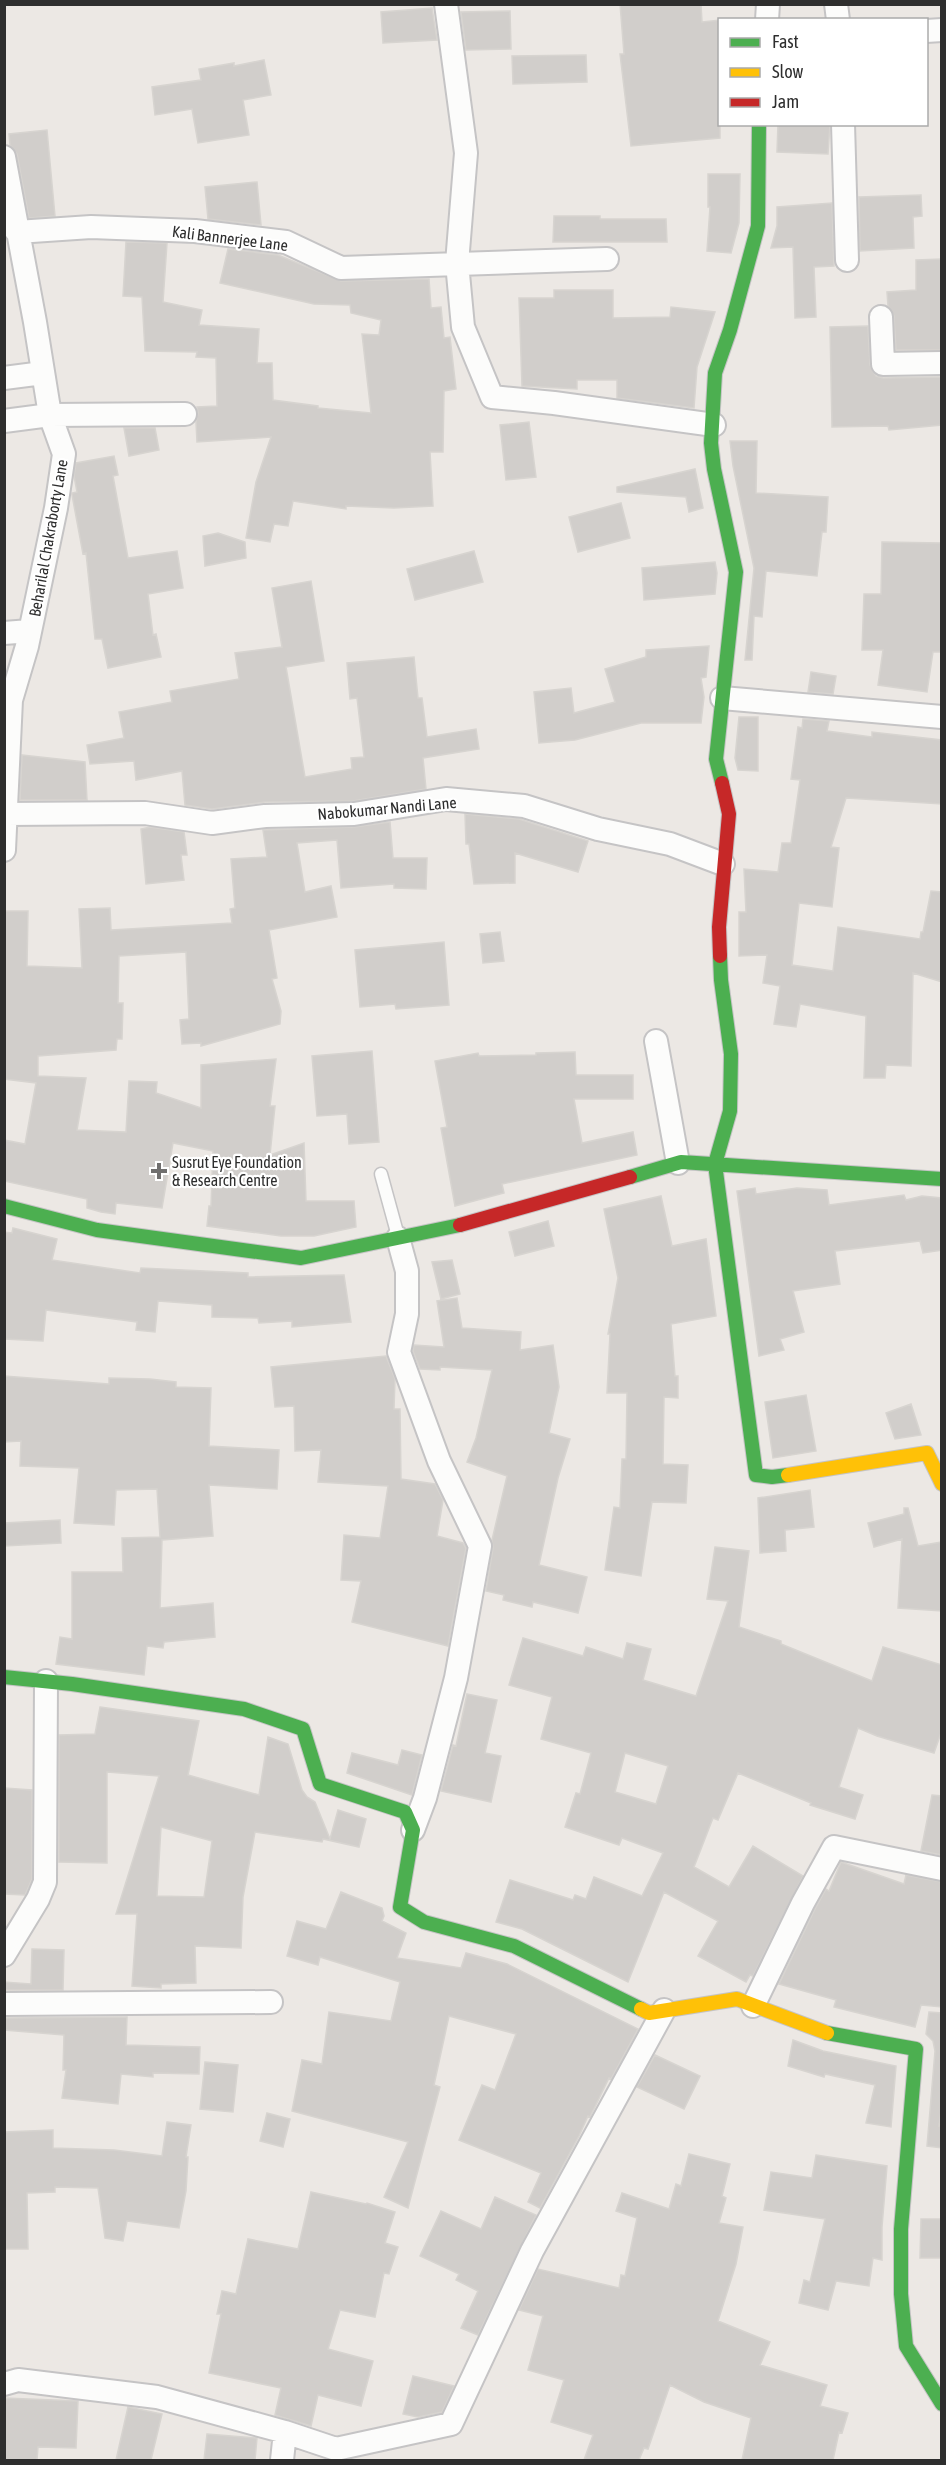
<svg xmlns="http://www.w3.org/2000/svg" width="946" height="2465" viewBox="0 0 946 2465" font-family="'Asap Condensed',sans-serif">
<rect width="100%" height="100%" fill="#ece8e4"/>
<path fill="#d1cecb" stroke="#d7d4d0" stroke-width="1.5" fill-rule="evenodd" d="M620,4H701L702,22L720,20V138L631,146L620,54H624Z
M432,8L437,40L383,43L381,12Z
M510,11L511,49L466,50L461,12Z
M586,55L587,82L513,84L512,56Z
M264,60L271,95L243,100L249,135L198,143L192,109L155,115L152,87L201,80L199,69L234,63V66Z
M778,124H830L828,154L777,152Z
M47,130L55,216L29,218L17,154L10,145L9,134Z
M708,174H740L739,223L731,253L707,251L710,207H708Z
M257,182L261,225L208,219L205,187Z
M921,195L922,216L913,217L914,248L860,251L859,197Z
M832,203L834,266L814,267L816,317L795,318L793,247L771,248L777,226V207Z
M554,216H600V219H666L667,242H553Z
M126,242L167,243L163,302L202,310L199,325L259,329L257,363H272L273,400L318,406V408L371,413L362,334L379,335L381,320L351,313L350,305L314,304L220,283L228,249L278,255L341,281L429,279L431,308L441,307L444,338L450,337L456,389L444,391L443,452H430L433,506L394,508L346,506V509L293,501L288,526L274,524L270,542L246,538L256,482L271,437L197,442L196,422L198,413L197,407L217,406L216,358L196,357L197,352L145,351L142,297L123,296Z
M942,259V350H896L894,316L888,306L887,292L916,290V260Z
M554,290H613V318L670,317L671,307L715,312L697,367L694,408L617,398V380H577V389L522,386L519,298H554Z
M868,326L870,365L876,376L883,378L942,377V425L889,430L888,426L832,427L830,327Z
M529,422L536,477L506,480L500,425Z
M124,428H155L159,450L129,456Z
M730,441H757L756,493L828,497L826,532H822L817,576L766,571L762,617L754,616L752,660H745L754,568L733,466Z
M114,456L118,475L113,476L128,558L177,551L183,588L148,594L153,635L156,634L161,657L108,668L102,639H95L86,553L83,554L72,495V493L77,492L74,476L76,463Z
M695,469L703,508L689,512L686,497L617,492V487Z
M621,503L630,538L578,552L569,517Z
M218,533L245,542L246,558L205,566L203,536Z
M882,542L942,543V652H933L927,692L878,685L883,650H862L864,594H881Z
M474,551L483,582L415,600L407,569Z
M715,562L717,573L715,594L644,600L642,568Z
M311,581L324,661L286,667L305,777L352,769L351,758L364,757L357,698L350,699L347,663L414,657L418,698H422L427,737L476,729L479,749L423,758L426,789L353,801L265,802L212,809L185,805L182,771L136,780L134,761L90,764L87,745L124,738L119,712L172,702L170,691L239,679L235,653L282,647L272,588Z
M709,646L706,677L701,678L704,697L701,723H641L575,740L539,743L534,692L571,688L574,713L615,702L605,669L646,657V650Z
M811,672L836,676L833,694L808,692Z
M739,717H758V771L738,770L735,758Z
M803,719L829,721L827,731L872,737V732L942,740V804L846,798L831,847L839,848L832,907L799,903L792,965L833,971L838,927L920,939L921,932H923L931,891L942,892V982L913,973L911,1066L886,1065L885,1078H864L866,1016L800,1004L796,1027L774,1024L780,986L763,983L767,955L739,956V912H746L744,869L778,872L782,843H791L800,780L791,779L798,727L802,728Z
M22,755L85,762L87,800H20Z
M465,814L519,819L588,841L578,872L515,853V883L474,884L469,844H466Z
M390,822L393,858H427L426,889L394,888V884L341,888L337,840L297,843L305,892L331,886L337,917L269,930L277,978L272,979L281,1011L280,1024L201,1046V1043L182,1044L180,1020L189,1019L186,952L119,956L118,1003H123L122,1039H117L116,1050L38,1056V1076L86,1078L77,1130L126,1132L129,1081L157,1082L156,1093L201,1108V1065L276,1059L270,1106H275L270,1155L304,1143L306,1201H354L356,1227L314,1236H281L207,1226L209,1206H211L213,1151L173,1143L162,1208L116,1203L115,1214L101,1212L87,1208V1199L4,1181V1140L25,1144L36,1083L4,1079V911H28L27,966L82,968L79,909L110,908L111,930L232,923L230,909L235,908L231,859L267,857L263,830L354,827Z
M150,827L184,832L187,855H181L184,880L146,884L141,829Z
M500,932L504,961L483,963L480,934Z
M444,942L449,1005L396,1009L395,1004L360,1007L355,950Z
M372,1051L379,1142L349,1144L347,1114L317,1116L312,1056Z
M575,1052L576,1075H633V1099H574L582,1143L633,1132L637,1155L502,1184L504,1193L455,1206L441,1128L447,1127L435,1061L478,1053L479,1056L536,1055V1053Z
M755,1188L756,1194L797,1188L827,1190L829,1205L904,1195L906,1200L922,1196L942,1198V1250L923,1253L920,1241L835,1251L840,1284L793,1291L804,1332L780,1339L784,1350L759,1356L737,1191Z
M661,1196L672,1246L706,1239L716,1316L671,1324L675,1376H678V1398L664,1397L663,1464L688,1465L686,1503L652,1502L641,1576L605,1570L614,1507L620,1508L622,1459H626L627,1393H607L610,1334H608L618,1278L604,1209Z
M548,1221L554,1246L515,1256L509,1232Z
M13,1228L57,1239L52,1260L140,1273L141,1268L248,1273V1277L344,1275L351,1322L292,1327V1321L259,1323L258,1318L212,1317V1305L158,1301L155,1332L136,1330L137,1322L46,1310L43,1341L4,1339V1232L12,1233Z
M452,1260L460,1294L441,1299L432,1262Z
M457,1298L462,1328L521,1332L520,1350L553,1345L559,1387L549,1433L570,1439L558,1478L539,1565L587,1577L578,1613L533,1602L532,1607L503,1600L504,1595L486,1591L493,1548L492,1540L507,1476L467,1462L476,1438L492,1370L440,1367V1370L420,1369L413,1351L414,1345L444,1347L437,1301Z
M386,1356L395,1379L394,1409H400L401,1479L435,1484L443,1500L437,1536L463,1543L466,1548L448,1646L352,1622L361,1581L341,1580L344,1535L380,1538L388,1486L318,1482L321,1450L295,1451L294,1406L275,1407L271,1367Z
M4,1376L109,1384V1378L150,1379L176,1382V1387L211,1388L209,1446L279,1450L277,1489L209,1485L213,1536L162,1540L160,1608L213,1603L215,1637L164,1642L163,1648L147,1646L144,1675L56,1664L60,1637L72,1639V1572H123L122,1538L160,1537L157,1489L116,1490L114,1525L74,1523L79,1468L20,1466L21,1441L4,1442Z
M806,1395L816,1451L773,1458L765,1402Z
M911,1404L921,1435L895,1439L886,1413Z
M810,1490L814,1527L785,1530L786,1551L760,1553L758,1498Z
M904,1508H908L918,1546L942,1542V1611L898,1608L902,1539L874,1547L868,1523L904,1514Z
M60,1520L61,1543L4,1546V1523Z
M715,1547L749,1551L739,1627L781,1641V1644L872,1681L883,1647L942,1665V1730L934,1753L877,1736L858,1728L839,1787L863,1795L855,1819L810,1805L811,1803L738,1773L718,1820L713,1818L694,1867L729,1887L753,1846L803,1876L753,1976L750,1975L746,1982L698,1956L718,1921L664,1892L628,1982L522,1929L496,1922L510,1880L573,1900L575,1895L586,1899L594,1877L642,1896L663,1853L622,1838L619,1845L565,1827L576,1793L580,1794L591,1753L541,1739L552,1697L509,1685L523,1638L583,1656L586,1647L623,1659L627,1643L651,1649L643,1680L696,1696L728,1601L707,1599ZM625,1753L668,1766L656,1804L615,1792Z
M467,1694L497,1700L485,1753L501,1756L491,1802L441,1791L453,1745L456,1746Z
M100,1707L199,1721L188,1775L259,1795L268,1737L288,1744L302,1790L307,1797L315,1802L330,1839L338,1810L366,1819L359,1847L323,1839L322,1842L255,1832L243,1897L241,1948L195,1946L196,1983L161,1984V1988L132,1986L137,1914H116L159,1776L107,1772V1863L59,1862V1735L95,1734ZM161,1827L212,1841L204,1897L157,1896Z
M402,1750L422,1755L412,1795L347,1773L352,1753L398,1765Z
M4,1788L32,1790V1879L25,1895L4,1894Z
M932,1795L942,1796V1855L921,1851Z
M841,1862L904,1884L906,1875L942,1882V2007L921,2005L915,2027L834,2007L836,2000L779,1984L815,1909L826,1889L829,1891Z
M341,1892L382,1908L384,1916L382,1921L406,1933L397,1958L461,1968L466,1953L507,1964L638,2029L611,2079L609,2078L590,2117L588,2116L579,2136L540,2208L528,2202L541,2173L459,2140L482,2085L495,2090L516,2034L449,2016L434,2085L440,2087L408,2208L384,2197L408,2142L292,2111L302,2060L322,2064L329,2012L391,2021L400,1982L320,1957L318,1965L287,1956L297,1921L326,1929Z
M32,1949L64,1950L63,1990H4V1982L31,1984Z
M929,2012L942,2013V2103L939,2126H942V2148L927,2146L935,2051L933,2041L926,2034Z
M127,2017L126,2045L200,2047L199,2074L153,2073V2077L121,2074L118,2104L62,2098L66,2070H63L64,2035L4,2030V2018Z
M793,2040L823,2051L896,2066L891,2127L866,2123L875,2085L825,2074L824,2077L788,2066Z
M655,2055L700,2076L684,2109L637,2087Z
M205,2062L238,2065L233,2112L200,2109Z
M267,2113L290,2119L283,2147L260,2141Z
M167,2122L191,2125L186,2157H188L186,2191L179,2228L127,2221L123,2241L105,2238L98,2188L55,2187V2192L27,2193L28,2249H4V2132L53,2130V2148L114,2150L162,2156Z
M689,2154L730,2164L722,2196L726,2198L719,2223L743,2227L736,2264L718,2321L770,2342L760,2365L827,2385L820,2406L848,2413L842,2433L839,2432L833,2460H742L751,2418L704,2402L670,2385L648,2449L644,2448L639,2460H584L593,2435L551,2422L564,2380L528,2370L543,2316L519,2310L538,2269L619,2288L621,2275L625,2276L637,2218L616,2211L622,2193L669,2209L676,2184L681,2186Z
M816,2155L887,2166L882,2227V2260L873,2258L869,2286L836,2281L828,2310L799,2303L804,2280L810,2282L825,2219L764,2210L771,2172L812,2178Z
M311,2192L366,2204L367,2203L395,2212L385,2243L398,2247L389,2274L384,2273L375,2317L340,2310L328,2349L373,2361L361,2406L318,2395L311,2426L275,2415L281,2388L209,2373L221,2314H217L222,2291L236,2294L248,2239L298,2249Z
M495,2197L536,2215L478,2335L461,2328L478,2291L456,2280L459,2274L420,2256L441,2211L481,2229Z
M921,2219H942V2258H920Z
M413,2376L454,2386L442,2412L418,2417L403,2414Z
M4,2398L78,2401L76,2448L38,2447L37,2460H4Z
M128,2407L162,2414L151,2460H116Z
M207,2434L257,2438L255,2460H204Z"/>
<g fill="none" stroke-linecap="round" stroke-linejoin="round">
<defs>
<path id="lane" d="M381,1174L398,1236"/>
<path id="street" d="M446,4L466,153L457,263L463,327L492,397L554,403L714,425
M836,4L838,20
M767,20L768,4
M926,31L942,30
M843,124L847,260
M4,157L35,322L50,415L64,454L56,508L27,646L11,700L4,850
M8,221L17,232L91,227L195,231L286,242L341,268L607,259
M881,317L883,364L942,363
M4,378L43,373
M4,421L50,415L185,414
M4,633L30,631
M722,698L942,717
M6,814L145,813L212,823L265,816L354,814L446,799L524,806L598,829L670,844L723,864
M656,1041L678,1163
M398,1238L407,1271V1314L399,1352L439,1461L480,1546L456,1678L425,1798L413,1830
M4,1955L38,1899L45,1882L46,1681
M4,2004L271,2002
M753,2006L803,1903L834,1847L942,1869
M4,2384L18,2380L157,2397L285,2432L336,2449L451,2424L532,2251L664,2010
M282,2460L285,2432"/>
<path id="fast" d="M722,783L716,759L736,572L714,469L711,443L715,373L730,330L758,226L759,124
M720,956L721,980L731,1054L730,1111L715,1164L756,1475L772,1477L788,1475
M630,1177L681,1162L942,1179
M4,1206L97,1230L301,1258L460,1225
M4,1677L72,1684L244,1709L303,1729L320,1784L405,1812L413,1830L400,1907L424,1922L514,1946L641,2009
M827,2033L916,2049L901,2229V2294L906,2346L942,2404"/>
<path id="slow" d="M788,1475L927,1453L942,1484
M641,2009L649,2013L737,1999L827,2033"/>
<path id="jam" d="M720,956L719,927L729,814L722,783
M460,1225L630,1177"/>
</defs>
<use href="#lane" stroke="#c5c4c5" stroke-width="15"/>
<use href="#street" stroke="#c5c4c5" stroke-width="26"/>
<use href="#fast" stroke="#c5c4c5" stroke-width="16"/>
<use href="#slow" stroke="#c5c4c5" stroke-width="16"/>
<use href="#jam" stroke="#c5c4c5" stroke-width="16"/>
<use href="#lane" stroke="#fcfcfb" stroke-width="12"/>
<use href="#street" stroke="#fcfcfb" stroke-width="22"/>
<use href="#fast" stroke="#4caf50" stroke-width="14"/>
<use href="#slow" stroke="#ffc107" stroke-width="14"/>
<use href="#jam" stroke="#c62828" stroke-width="14"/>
</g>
<path fill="#706f6e" stroke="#fff" stroke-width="2" d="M156 1162h6v6h6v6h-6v6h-6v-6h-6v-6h6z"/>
<g text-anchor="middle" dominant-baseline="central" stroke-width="4.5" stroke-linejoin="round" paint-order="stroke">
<g font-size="16" fill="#2e2e2e" stroke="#fff">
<text transform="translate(230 238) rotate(7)">Kali Bannerjee Lane</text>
<text transform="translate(48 538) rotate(-80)">Beharilal Chakraborty Lane</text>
<text transform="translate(387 808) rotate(-5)">Nabokumar Nandi Lane</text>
</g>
<g font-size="16" fill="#2e2e2e" stroke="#fff" text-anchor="start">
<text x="172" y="1162">Susrut Eye Foundation<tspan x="172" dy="18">&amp; Research Centre</tspan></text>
</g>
</g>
<rect width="946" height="2465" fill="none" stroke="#2e2e2e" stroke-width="12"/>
<rect x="718" y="18" width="210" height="108" fill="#ffffff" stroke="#ababab" stroke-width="1.5"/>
<rect x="730" y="38" width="30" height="9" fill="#4caf50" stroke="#ababab" stroke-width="1.5"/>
<text x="772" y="48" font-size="18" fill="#2e2e2e">Fast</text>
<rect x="730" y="68" width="30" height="9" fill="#ffc107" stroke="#ababab" stroke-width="1.5"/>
<text x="772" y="78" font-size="18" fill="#2e2e2e">Slow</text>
<rect x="730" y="98" width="30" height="9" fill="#c62828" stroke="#ababab" stroke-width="1.5"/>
<text x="772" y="108" font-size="18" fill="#2e2e2e">Jam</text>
</svg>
